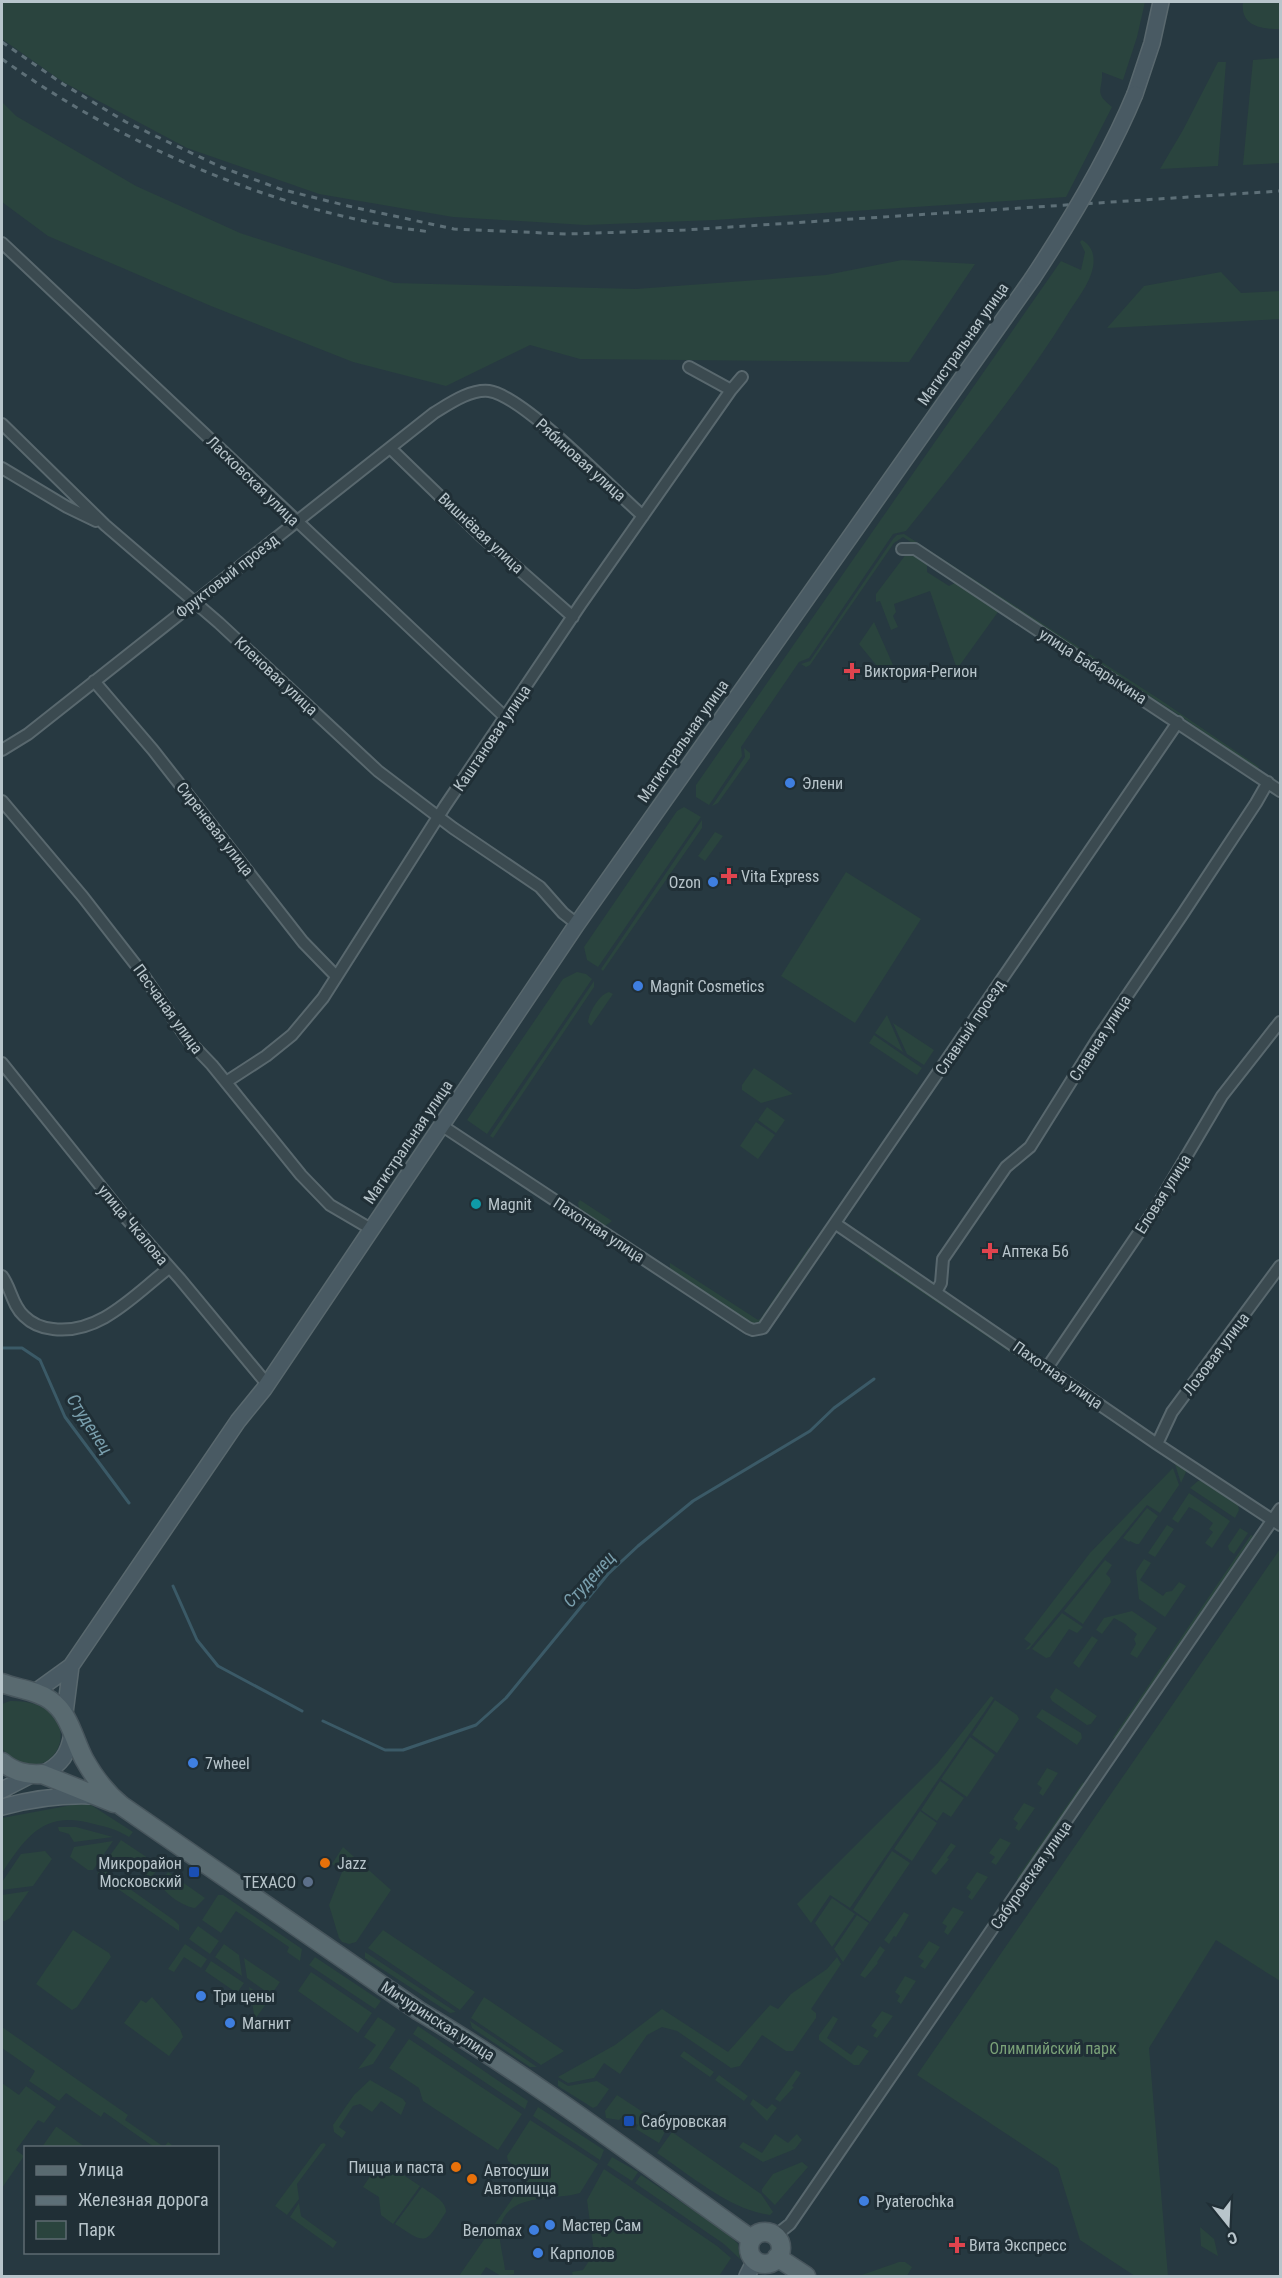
<svg xmlns="http://www.w3.org/2000/svg" width="1282" height="2278" viewBox="0 0 1282 2278" font-family="'Roboto Condensed',sans-serif">
<rect width="100%" height="100%" fill="#273941"/>
<path fill="#2a443e" d="M2,2H1145L1137,37L1123,80L1102,72C1103,91 1093,92 1112,107L1066,197L715,220L585,225L453,217L319,194L187,148L63,82L2,39Z
M1243,2H1280V29C1261,29 1240,26 1243,2Z
M1280,58V163L1243,165L1253,60Z
M1218,62H1226L1218,166L1160,169L1183,130Z
M2,102L16,116L136,186L240,233L394,283L636,289L826,275L902,260L975,264L909,362L580,359L530,345L446,386L353,362L211,306L48,236L2,202Z
M1082,240C1092,246 1095,255 1093,267C1090,284 1076,300 1067,315C1020,391 962,461 906,531L893,534L809,658L799,662L741,747L742,756L709,805L696,797V785L1061,261L1081,270L1085,252L1080,242Z
M1221,272L1241,293L1280,291V319L1107,328L1144,286Z
M904,534L1162,701L1259,767L1257,769L1179,715L903,537L894,543L810,665L806,667L801,664L810,661L893,539L897,535Z
M907,553L915,554L927,562V572L949,586L957,582L998,612L957,669L930,591L894,604L896,612L893,616L898,627L891,630L880,601L876,602V594Z
M874,622L893,665L892,669L886,677L859,644Z
M744,748L750,753V758L718,803L712,806L745,757Z
M684,807L701,817L598,967L587,960L584,947L677,811Z
M702,820V828L603,971L601,969Z
M715,832L723,836L705,861L698,856Z
M846,872L921,919L855,1023L781,976Z
M577,972L586,974L592,979L487,1134L467,1120L563,979Z
M594,981V987L493,1138L490,1136Z
M609,992L613,994L591,1026L588,1022C589,1012 600,994 609,992Z
M887,1015L903,1052L875,1033Z
M893,1023L934,1050L924,1065L907,1054Z
M874,1035L922,1068L917,1075L869,1043Z
M754,1068L793,1094L761,1103L742,1090V1085Z
M767,1107L785,1120L776,1133L758,1120Z
M756,1122L775,1135L758,1159L740,1146Z
M580,1200L612,1221L605,1226L579,1208L578,1203Z
M809,1247V1253L759,1325L754,1326L670,1270V1263L758,1320L761,1318Z
M867,1255L873,1256L1184,1468L1186,1472L1181,1483L1175,1464Z
M1173,1468L1179,1485L1160,1513L1147,1505L1029,1649L1025,1650L1031,1644L1024,1639L1090,1553Z
M1198,1481H1203L1238,1505L1239,1510L1235,1518L1190,1488Z
M1189,1493L1230,1521L1212,1548L1205,1543L1213,1532L1209,1529L1213,1523L1200,1513L1189,1507L1178,1523L1172,1519Z
M1147,1508L1158,1516L1139,1544H1136L1130,1541L1129,1542L1123,1538Z
M1167,1525L1174,1529L1155,1557L1148,1553Z
M1240,1528L1248,1533L1234,1554L1229,1550L1228,1546Z
M1251,1535L1253,1536L1116,1737L1112,1739Z
M1280,1549V1981L1216,1940L1149,2048L1168,2276H1135L1080,2240L1058,2168L917,2075Z
M1144,1559L1151,1563L1140,1580L1163,1596L1166,1592L1172,1591L1179,1582L1186,1586L1165,1617L1139,1599L1136,1571Z
M1105,1560L1112,1565L1106,1574L1110,1578L1111,1582L1083,1624L1064,1611Z
M1132,1611L1157,1628L1137,1658L1130,1654L1136,1644L1134,1639L1137,1634L1125,1624L1114,1618L1102,1634L1096,1630L1104,1618Z
M1062,1613L1083,1627L1077,1633L1069,1629L1050,1657L1046,1658L1032,1649Z
M1092,1636L1098,1640L1079,1668L1073,1663Z
M1056,1688L1097,1716L1091,1724L1087,1725L1052,1701L1050,1697Z
M991,1696L994,1698L850,1908L830,1895L811,1923L797,1904L937,1764Z
M995,1700L1017,1715L1019,1719L997,1753L972,1735Z
M10,1701C96,1699 58,1803 2,1749V1704Z
M1042,1709L1081,1733L1082,1738L1077,1745L1036,1717Z
M970,1737L995,1755L967,1797L941,1779Z
M1047,1768L1058,1773L1043,1796L1039,1793L1042,1788L1037,1784Z
M940,1781L964,1798L951,1817L943,1812L937,1821L921,1810Z
M1083,1782L1084,1784L1019,1880L1017,1878Z
M83,1803L91,1805L133,1832L129,1837C118,1830 107,1827 94,1824C45,1810 27,1835 2,1873V1818Z
M1024,1803L1035,1808L1019,1831L1015,1828L1018,1823L1013,1819Z
M920,1811L937,1823L912,1861L894,1849Z
M58,1827H76L113,1837L74,1842L69,1834L59,1831Z
M1000,1838L1011,1843L996,1865L991,1862L995,1857L989,1853Z
M121,1840L160,1866L150,1879L120,1858L108,1874L113,1878L110,1883L97,1874Z
M113,1841L93,1870H88L70,1857L74,1847Z
M951,1843L956,1846L947,1858L949,1859L936,1875L931,1871Z
M343,1847L391,1890L356,1942L349,1944L342,1942L339,1938L329,1905L342,1872L332,1864Z
M45,1851L52,1859L33,1886L2,1890V1882L21,1854Z
M892,1851L910,1863L870,1922L853,1910Z
M168,1872L205,1898L195,1908C184,1907 163,1893 160,1883Z
M977,1872L988,1877L972,1900L968,1897L971,1892L966,1888Z
M116,1879L175,1921L179,1925V1931L112,1885Z
M29,1891L10,1918L5,1921H2V1895Z
M218,1895H223L302,1949L300,1961L287,1952L289,1947L236,1911L221,1933L202,1920Z
M832,1898L855,1914L832,1947L815,1923Z
M953,1907L964,1912L948,1935L944,1932L947,1926L942,1923Z
M904,1912L909,1915L896,1937L894,1936L889,1944L884,1940Z
M857,1915L869,1923L843,1962L834,1949Z
M198,1926L219,1941L210,1954L189,1939Z
M73,1930L109,1953L111,1957L77,2007L72,2010L36,1984Z
M383,1930L475,1992L460,2010L368,1948Z
M929,1941L940,1947L925,1969L920,1966L924,1961L918,1957Z
M185,1944L207,1959L201,1968L184,1957L174,1972L168,1969Z
M224,1944L239,1955L242,1976L215,1957Z
M880,1946L885,1950L877,1962L878,1963L865,1978L860,1975Z
M365,1952L456,2012L450,2013L365,1958Z
M315,1957L381,2001L375,2009L309,1965Z
M837,1957L841,1964L811,2009L816,2013V2018L793,2051H786L762,2035L740,2066L731,2068L677,2031L662,2027L647,2035L620,2074L604,2063L594,2078L568,2083L558,2077L615,2045L662,2009L728,2052L770,2005L778,2009L791,1994L827,1969Z
M244,1958L280,1982L271,1995L247,1978Z
M211,1961L244,1983L237,1993L205,1971Z
M311,1972L372,2013L358,2033L298,1991Z
M905,1976L916,1981L901,2004L897,2001L900,1996L895,1992Z
M249,1987L269,2000L255,2019Z
M152,1997L180,2029L183,2037L169,2056L124,2023L141,2000L146,2003Z
M484,1997L564,2051L541,2065L471,2018Z
M882,2011L893,2016L877,2038L873,2036L877,2030L871,2026Z
M833,2016L838,2019L827,2038L851,2055L858,2045L869,2051L859,2065H854L819,2040V2035Z
M378,2017L396,2029L373,2064L358,2069L376,2045L364,2037Z
M470,2021L537,2067H530L472,2028Z
M418,2026L528,2101L525,2109L413,2034Z
M2,2027L128,2115L125,2120L164,2147L168,2142L172,2145L170,2147H154L104,2112L101,2117L66,2093L59,2101L29,2081L35,2071L2,2048Z
M409,2039L522,2114L498,2150L423,2101L419,2088L389,2068Z
M684,2051L714,2072L710,2077L680,2056Z
M796,2070L801,2073L792,2086L794,2087L780,2102L775,2099Z
M719,2075L748,2096L744,2101L715,2080Z
M370,2080L403,2099L406,2103L401,2115L381,2101L372,2112L360,2104L353,2106L339,2127L346,2132L342,2138L334,2132L333,2125L354,2095Z
M558,2080L568,2086L597,2081L609,2089L597,2106L593,2108L558,2086Z
M2,2083L19,2095L26,2086L56,2107L44,2123L38,2120L16,2150L24,2156L2,2188Z
M617,2095L667,2128L659,2143L636,2129L638,2125L624,2115L619,2120L606,2118L605,2111Z
M753,2099L767,2109L772,2104L777,2108L767,2121L750,2104Z
M538,2107L604,2150L600,2160L533,2116Z
M530,2120L598,2164L580,2193C554,2201 507,2192 500,2228C498,2240 504,2258 505,2270H514V2274L501,2276L486,2267L480,2276H459L528,2176L508,2161L507,2156Z
M56,2127H57L85,2147H42Z
M672,2132L761,2194L773,2212L770,2215C730,2210 690,2175 657,2153Z
M775,2134L788,2143L797,2134L802,2140L795,2149L763,2162L739,2147L743,2142L762,2153Z
M324,2143L326,2145L297,2184L299,2199L287,2215L275,2206L321,2144Z
M612,2157L638,2172L632,2181L607,2165Z
M802,2162L808,2167L775,2205L762,2192V2189L773,2174Z
M386,2166L393,2168L420,2186L393,2224L381,2215L379,2197L363,2187L375,2169Z
M604,2169L717,2246L731,2258L719,2276H573L572,2272L583,2270L589,2261L587,2253L594,2252L587,2200Z
M641,2175L727,2233L738,2244L740,2259L724,2244L635,2183Z
M422,2187C431,2194 446,2200 446,2212C425,2244 428,2246 395,2224Z
M299,2203L301,2216L337,2242L333,2248L290,2217Z
M1200,2227L1214,2239L1218,2256L1201,2246Z
M899,2262H905L912,2267L907,2276H859Z"/>
<g fill="none" stroke-linecap="round" stroke-linejoin="round">
<path stroke="#3b5a67" stroke-width="3" d="M2,1348H22L40,1360L65,1417L129,1503
M173,1586L197,1640L218,1666L302,1711
M323,1721L385,1750H403L476,1725L506,1698L608,1574L638,1546L693,1501L810,1431L834,1408L874,1379"/>
<defs>
<path id="street" d="M2,243L506,718
M689,367L731,390
M2,424L105,525L219,623L378,771L453,828L540,887L563,913L577,924
M390,448L481,536L573,617
M2,468L67,507L96,521
M902,549H915L1280,791
M94,681L153,750L303,942L336,976
M2,750L28,734L434,413C449,404 470,389 489,391C524,396 612,489 643,516
M2,801L83,897L139,969L188,1040L212,1065L301,1175L330,1205L371,1229
M2,1063L126,1218L180,1279L267,1384
M226,1082L266,1056L292,1035L323,998L445,806L581,604L731,390L742,377
M441,1125L748,1328L753,1330L763,1328L1178,722
M836,1224L1157,1444L1280,1525
M2,1276C11,1288 12,1305 24,1316C32,1324 42,1328 53,1329C100,1335 135,1294 169,1268
M936,1292L941,1283L943,1259L1006,1167L1030,1147L1097,1040L1182,915L1256,803L1268,782
M1047,1368L1157,1206L1222,1096L1280,1022
M1157,1444L1172,1412L1280,1266
M775,2236L790,2224L1280,1509"/>
<path id="secondary" d="M1135,94L1152,43L1161,2
M35,1692L71,1666L238,1421L264,1389L577,924L1032,279
M65,1713L71,1666
M42,1774C61,1765 69,1754 72,1733
M2,1790L31,1775
M2,1807C32,1799 59,1795 90,1796
M747,2276L755,2260"/>
<path id="primary" d="M2,1683C17,1689 36,1690 50,1700C70,1714 73,1738 84,1759C94,1777 106,1793 122,1806L419,2011C535,2080 641,2161 751,2239
M2,1762C14,1772 26,1775 42,1774L114,1803
M749 2248a16 16 0 1 1 32 0a16 16 0 1 1-32 0Z
M777,2257L806,2276"/>
</defs>
<use href="#street" stroke="#59686e" stroke-width="14"/>
<use href="#secondary" stroke="#59686e" stroke-width="18"/>
<use href="#primary" stroke="#48565d" stroke-width="21"/>
<use href="#street" stroke="#3b4a50" stroke-width="10"/>
<use href="#secondary" stroke="#495a63" stroke-width="15"/>
<use href="#primary" stroke="#596a70" stroke-width="18"/>
<path stroke="#5d6f77" stroke-width="3" stroke-dasharray="6 6" stroke-linecap="butt" d="M2,42L63,84L126,122L221,167L280,189L348,206L454,229L567,234L685,230L1280,191
M2,59C125,147 280,214 431,232"/>
<defs>
<path id="secondary-bridge" d="M1032,279C1071,220 1108,159 1135,94"/>
</defs>
<use href="#secondary-bridge" stroke="#59686e" stroke-width="18" stroke-linecap="butt"/>
<use href="#secondary-bridge" stroke="#495a63" stroke-width="15"/>
</g>
<g fill="#e0444e" stroke="#202f36" stroke-width="2">
<path d="M849 662h6v6h6v6h-6v6h-6v-6h-6v-6h6z"/>
<path d="M726 867h6v6h6v6h-6v6h-6v-6h-6v-6h6z"/>
<path d="M987 1242h6v6h6v6h-6v6h-6v-6h-6v-6h6z"/>
<path d="M954 2236h6v6h6v6h-6v6h-6v-6h-6v-6h6z"/>
</g>
<g fill="#3f7fe0" stroke="#202f36" stroke-width="2">
<circle cx="790" cy="783" r="6"/>
<circle cx="713" cy="882" r="6"/>
<circle cx="638" cy="986" r="6"/>
<circle cx="193" cy="1763" r="6"/>
<circle cx="201" cy="1996" r="6"/>
<circle cx="230" cy="2023" r="6"/>
<circle cx="864" cy="2201" r="6"/>
<circle cx="550" cy="2225" r="6"/>
<circle cx="534" cy="2230" r="6"/>
<circle cx="538" cy="2253" r="6"/>
</g>
<circle fill="#0f9aa8" stroke="#202f36" stroke-width="2" cx="476" cy="1204" r="6"/>
<g fill="#e8710a" stroke="#202f36" stroke-width="2">
<circle cx="325" cy="1863" r="6"/>
<circle cx="456" cy="2167" r="6"/>
<circle cx="472" cy="2179" r="6"/>
</g>
<g fill="#1a4fb4" stroke="#202f36" stroke-width="2">
<rect x="188" y="1866" width="12" height="12" rx="3"/>
<rect x="623" y="2115" width="12" height="12" rx="3"/>
</g>
<circle fill="#5c6f8a" stroke="#202f36" stroke-width="2" cx="308" cy="1882" r="6"/>
<g text-anchor="middle" dominant-baseline="central" stroke-width="6" stroke-linejoin="round" paint-order="stroke">
<g font-size="16" fill="#b8c5cb" stroke="#202f36">
<text transform="translate(963 344) rotate(-55)">Магистральная улица</text>
<text transform="translate(581 460) rotate(42)">Рябиновая улица</text>
<text transform="translate(253 481) rotate(44)">Ласковская улица</text>
<text transform="translate(481 533) rotate(43)">Вишнёвая улица</text>
<text transform="translate(227 576) rotate(-38)">Фруктовый проезд</text>
<text transform="translate(1093 666) rotate(33)">улица Бабарыкина</text>
<text transform="translate(276 676) rotate(43)">Кленовая улица</text>
<text transform="translate(492 738) rotate(-56)">Каштановая улица</text>
<text transform="translate(683 741) rotate(-55)">Магистральная улица</text>
<text transform="translate(215 829) rotate(52)">Сиреневая улица</text>
<text transform="translate(168 1009) rotate(54)">Песчаная улица</text>
<text transform="translate(970 1027) rotate(-56)">Славный проезд</text>
<text transform="translate(1100 1038) rotate(-57)">Славная улица</text>
<text transform="translate(408 1142) rotate(-56)">Магистральная улица</text>
<text transform="translate(1163 1194) rotate(-58)">Еловая улица</text>
<text transform="translate(133 1225) rotate(50)">улица Чкалова</text>
<text transform="translate(599 1230) rotate(33)">Пахотная улица</text>
<text transform="translate(1216 1354) rotate(-53)">Лозовая улица</text>
<text transform="translate(1058 1375) rotate(35)">Пахотная улица</text>
<text transform="translate(1031 1875) rotate(-55)">Сабуровская улица</text>
<text transform="translate(438 2021) rotate(33)">Мичуринская улица</text>
</g>
<g font-size="16" fill="#b8c5cb" stroke="#202f36" text-anchor="start">
<text x="864" y="671">Виктория-Регион</text>
<text x="802" y="783">Элени</text>
<text x="741" y="876">Vita Express</text>
<text x="701" y="882" text-anchor="end">Ozon</text>
<text x="650" y="986">Magnit Cosmetics</text>
<text x="488" y="1204">Magnit</text>
<text x="1002" y="1251">Аптека Б6</text>
<text x="205" y="1763">7wheel</text>
<text x="182" y="1863" text-anchor="end">Микрорайон<tspan x="182" dy="18">Московский</tspan></text>
<text x="337" y="1863">Jazz</text>
<text x="296" y="1882" text-anchor="end">ТЕХАСО</text>
<text x="213" y="1996">Три цены</text>
<text x="242" y="2023">Магнит</text>
<text x="641" y="2121">Сабуровская</text>
<text x="444" y="2167" text-anchor="end">Пицца и паста</text>
<text x="484" y="2170">Автосуши<tspan x="484" dy="18">Автопицца</tspan></text>
<text x="876" y="2201">Pyaterochka</text>
<text x="562" y="2225">Мастер Сам</text>
<text x="522" y="2230" text-anchor="end">Велоmax</text>
<text x="969" y="2245">Вита Экспресс</text>
<text x="550" y="2253">Карполов</text>
</g>
<g font-size="16" fill="#79a077" stroke="#202f36">
<text x="1053" y="2048">Олимпийский парк</text>
</g>
<g font-size="18" font-style="italic" fill="#799eac" stroke="#202f36">
<text transform="translate(90 1424) rotate(57)">Студенец</text>
<text transform="translate(589 1579) rotate(-48)">Студенец</text>
</g>
</g>
<rect width="1282" height="2278" fill="none" stroke="#b8c5cb" stroke-width="6"/>
<rect x="24" y="2146" width="195" height="108" fill="#202f36" stroke="#5d6b72" stroke-width="1.5"/>
<rect x="36" y="2166" width="30" height="9" fill="#596a70" stroke="#5d6b72" stroke-width="1.5"/>
<text x="78" y="2176" font-size="18" fill="#b8c5cb">Улица</text>
<rect x="36" y="2196" width="30" height="9" fill="#5d6f77" stroke="#5d6b72" stroke-width="1.5"/>
<text x="78" y="2206" font-size="18" fill="#b8c5cb">Железная дорога</text>
<rect x="36" y="2221" width="30" height="18" fill="#2a443e" stroke="#5d6b72" stroke-width="1.5"/>
<text x="78" y="2236" font-size="18" fill="#b8c5cb">Парк</text>
<g transform="translate(1228 2224) rotate(162)" stroke="#202f36" stroke-width="4.5" paint-order="stroke">
<path d="M0-4.5L10 22L0 15L-10 22Z" fill="#b8c5cb"/>
<text y="-9" font-size="16" font-weight="bold" text-anchor="middle" fill="#b8c5cb">С</text>
</g>
</svg>
